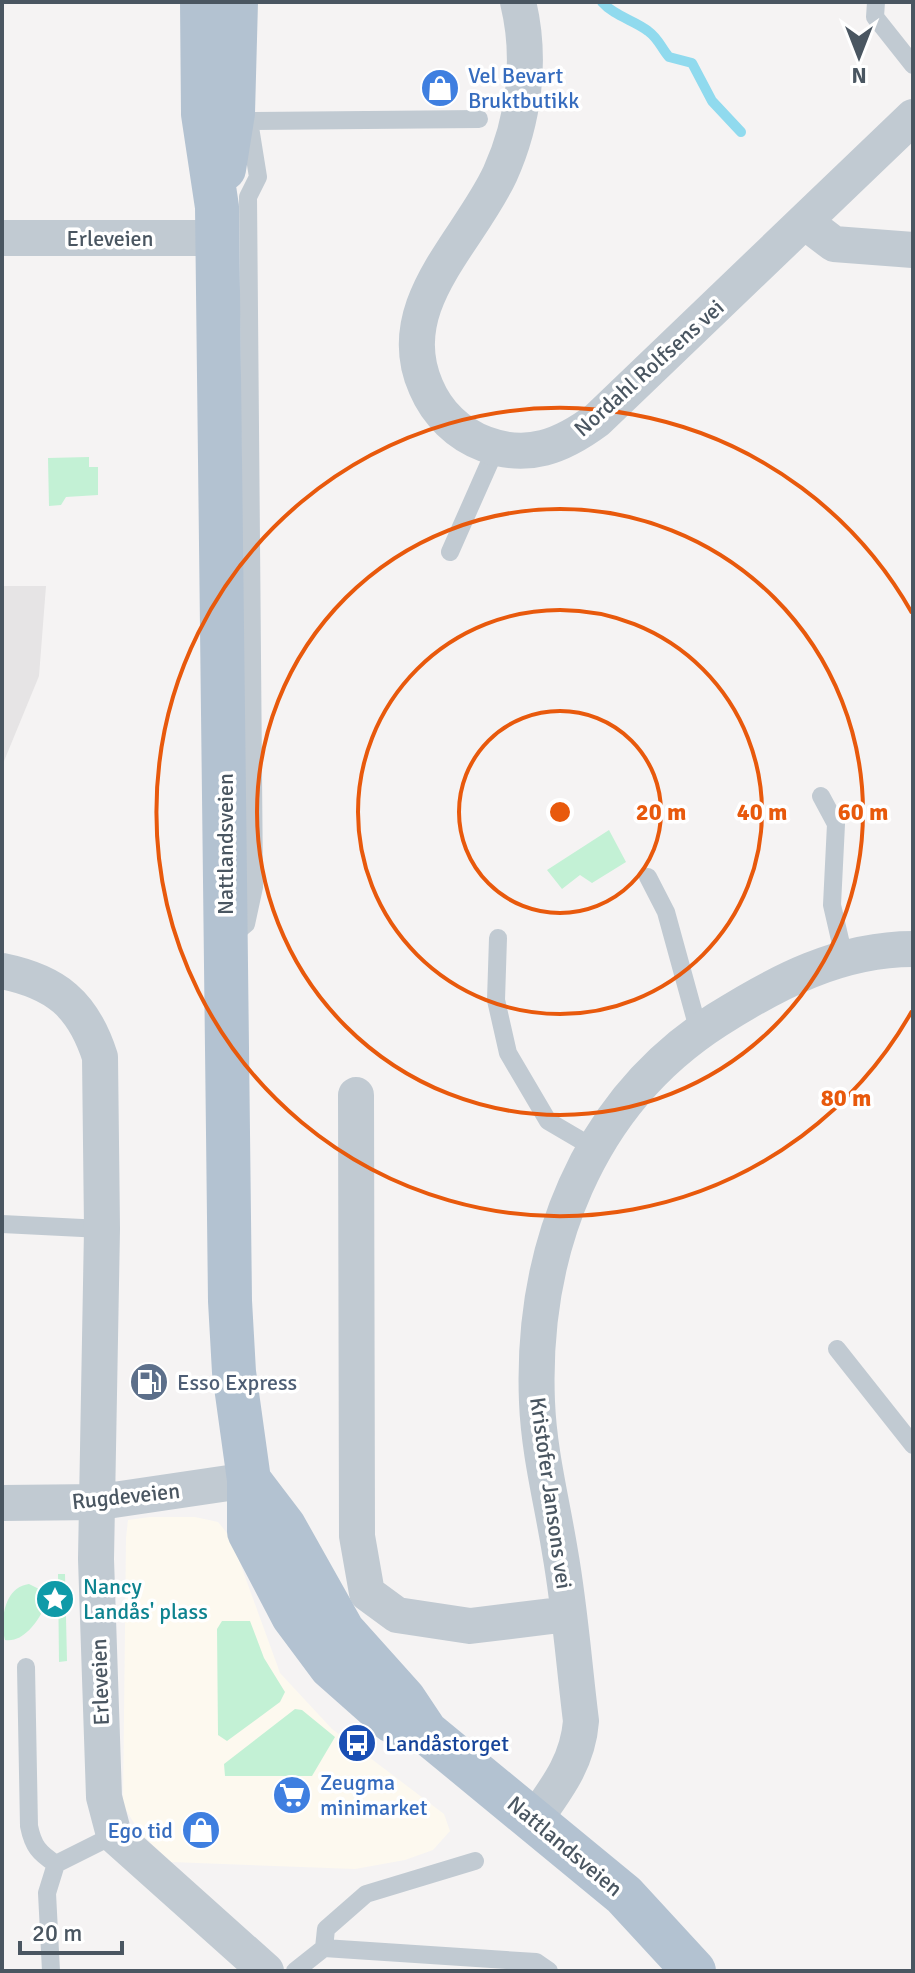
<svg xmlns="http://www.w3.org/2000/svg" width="915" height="1973" viewBox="0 0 915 1973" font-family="Signika,sans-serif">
<rect width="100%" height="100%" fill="#f5f3f3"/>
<path fill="#fdf9ef" d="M150,1517H195L218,1522L231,1538L280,1673L332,1729L444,1814L450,1831L433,1850L405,1860L355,1869L171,1862L140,1833L123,1805L126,1538L128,1520Z"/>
<path fill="#e6e4e5" d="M2,586H46L39,676L2,766Z"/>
<path fill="#c3f1d5" d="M89,457V467H98V495L66,497L61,505L49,506L48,458Z
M609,830L626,862L592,883L580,875L562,889L547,870Z
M58,1574H65L67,1661L59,1662Z
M29,1584L43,1591L44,1609C36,1624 22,1643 5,1640C0,1621 4,1587 29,1584Z
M222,1621H250L264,1658L285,1692L280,1702L227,1741L218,1735L217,1629Z
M295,1709L302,1710L335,1737L312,1776H225L224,1764Z"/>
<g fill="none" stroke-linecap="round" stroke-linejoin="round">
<path stroke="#90daee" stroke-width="10" d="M602,2C614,16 634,20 648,31C659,39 661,48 669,57L692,63L712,101L741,132"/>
<path stroke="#c1cad2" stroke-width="18" d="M876,2L875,17L913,65
M239,116L249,121L479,119
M450,552L496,448
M821,796L836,824L832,905L844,957
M648,877L666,912L699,1032
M233,935L246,924L254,887L248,197L258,177L249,121
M498,938L496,1000L508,1053L548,1121L594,1148
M2,1224L102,1229
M837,1349L913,1445
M26,1667L29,1826C33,1846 39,1853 56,1864
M324,1948L326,1929L366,1894L475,1861
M51,1971L47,1893L56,1864L114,1835
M295,1971L324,1948L536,1962L549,1971"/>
<path stroke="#c1cad2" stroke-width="36" d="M518,2C532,59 524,121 500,174C468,243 390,306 426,387C437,413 458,434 485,444C528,460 562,446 597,420L913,117
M805,222L834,244L913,250
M2,238H218
M2,971C56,982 83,1004 100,1057L102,1229L96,1559L104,1797L114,1835L266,1971
M356,1095L357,1536L367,1593L397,1615L470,1626L568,1614
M2,1503L100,1502L249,1480
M535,1819C557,1788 578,1761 581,1721C574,1665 570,1608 560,1552C552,1502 539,1453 537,1402C531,1252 586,1104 717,1020C777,982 840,949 913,949"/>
<path stroke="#b3c2d1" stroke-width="44" d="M202,2L203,114L217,207L230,1301L234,1372L249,1480V1532L293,1616L331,1667L392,1721L426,1732
M224,169L233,113L236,2
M249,1480L284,1526L343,1631L404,1699L426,1732L624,1895L694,1971"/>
</g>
<g fill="none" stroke="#e8590c" stroke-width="4">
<circle cx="560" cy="812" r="101"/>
<circle cx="560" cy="812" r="202"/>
<circle cx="560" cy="812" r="303"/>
<path d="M912 1011A404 404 0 1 1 912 613"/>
</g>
<defs>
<symbol id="shop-disc" viewBox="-11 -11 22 22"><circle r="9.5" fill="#3f7fe0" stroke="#fff"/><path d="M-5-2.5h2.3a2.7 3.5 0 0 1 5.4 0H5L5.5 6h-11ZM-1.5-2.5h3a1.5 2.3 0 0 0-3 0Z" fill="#fff"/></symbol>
<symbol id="fuel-disc" viewBox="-11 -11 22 22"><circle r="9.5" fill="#5c6f8a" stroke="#fff"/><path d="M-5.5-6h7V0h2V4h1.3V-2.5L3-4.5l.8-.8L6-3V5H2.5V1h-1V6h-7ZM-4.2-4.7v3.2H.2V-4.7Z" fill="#fff"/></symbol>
<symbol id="sight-disc" viewBox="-11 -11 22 22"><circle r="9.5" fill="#0f9aa8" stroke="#fff"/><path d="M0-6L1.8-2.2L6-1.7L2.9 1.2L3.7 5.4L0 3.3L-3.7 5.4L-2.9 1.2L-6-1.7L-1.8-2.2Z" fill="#fff"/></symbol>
<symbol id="bus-disc" viewBox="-11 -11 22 22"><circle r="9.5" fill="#1a4fb4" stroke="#fff"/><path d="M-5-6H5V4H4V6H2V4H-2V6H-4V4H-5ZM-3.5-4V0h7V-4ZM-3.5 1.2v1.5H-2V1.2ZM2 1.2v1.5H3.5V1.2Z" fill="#fff"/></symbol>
<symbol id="supermarket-disc" viewBox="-11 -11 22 22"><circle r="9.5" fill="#3f7fe0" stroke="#fff"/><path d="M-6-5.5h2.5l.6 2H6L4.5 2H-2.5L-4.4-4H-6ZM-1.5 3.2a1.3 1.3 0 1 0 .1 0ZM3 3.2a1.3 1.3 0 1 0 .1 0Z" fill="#fff"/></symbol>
</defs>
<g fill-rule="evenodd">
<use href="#shop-disc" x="418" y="66" width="44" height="44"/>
<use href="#fuel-disc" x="127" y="1360" width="44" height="44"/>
<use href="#sight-disc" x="33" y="1577" width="44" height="44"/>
<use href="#bus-disc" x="335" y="1721" width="44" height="44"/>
<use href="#supermarket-disc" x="270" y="1773" width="44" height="44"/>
<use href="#shop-disc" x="179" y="1808" width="44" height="44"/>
</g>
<g text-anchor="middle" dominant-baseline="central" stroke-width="7" stroke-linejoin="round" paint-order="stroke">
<g font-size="22" fill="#366cbe" stroke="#fff" text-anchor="start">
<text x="468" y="75">Vel Bevart<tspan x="468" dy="25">Bruktbutikk</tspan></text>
<text x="320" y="1782">Zeugma<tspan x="320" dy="25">minimarket</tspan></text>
<text x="173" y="1830" text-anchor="end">Ego tid</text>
</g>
<g font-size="22" fill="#4a5661" stroke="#fff">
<text x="110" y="238">Erleveien</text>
<text transform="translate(649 368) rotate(-42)">Nordahl Rolfsens vei</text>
<text transform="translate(225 844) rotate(-90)">Nattlandsveien</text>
<text transform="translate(551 1493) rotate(82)">Kristofer Jansons vei</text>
<text transform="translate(126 1496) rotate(-6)">Rugdeveien</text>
<text transform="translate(100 1682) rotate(-92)">Erleveien</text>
<text transform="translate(565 1846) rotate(40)">Nattlandsveien</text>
</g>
<g font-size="22" fill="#4e5e75" stroke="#fff" text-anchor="start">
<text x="177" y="1382">Esso Express</text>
</g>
<g font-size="22" fill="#0d838f" stroke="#fff" text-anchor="start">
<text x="83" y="1586">Nancy<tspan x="83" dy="25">Landås' plass</tspan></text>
</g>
<g font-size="22" fill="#164399" stroke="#fff" text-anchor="start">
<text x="385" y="1743">Landåstorget</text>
</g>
</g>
<circle cx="560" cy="812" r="12" fill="#e8590c" stroke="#fff" stroke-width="4"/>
<g font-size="24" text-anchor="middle" font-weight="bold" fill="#e8590c" stroke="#fff" stroke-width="7" stroke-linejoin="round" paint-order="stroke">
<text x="661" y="820">20 m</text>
<text x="762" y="820">40 m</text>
<text x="863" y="820">60 m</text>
<text x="846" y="1106">80 m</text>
</g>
<rect width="915" height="1973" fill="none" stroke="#4a5661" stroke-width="8"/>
<g transform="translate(859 56) rotate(180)" stroke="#ffffff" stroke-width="6" paint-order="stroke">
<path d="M0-6L14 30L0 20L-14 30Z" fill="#4a5661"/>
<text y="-12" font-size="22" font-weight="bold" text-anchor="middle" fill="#4a5661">N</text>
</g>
<path d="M20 1941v12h102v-12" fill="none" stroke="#4a5661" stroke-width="4"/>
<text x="32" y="1941" font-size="24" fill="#4a5661" stroke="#ffffff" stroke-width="6" paint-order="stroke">20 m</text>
</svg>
